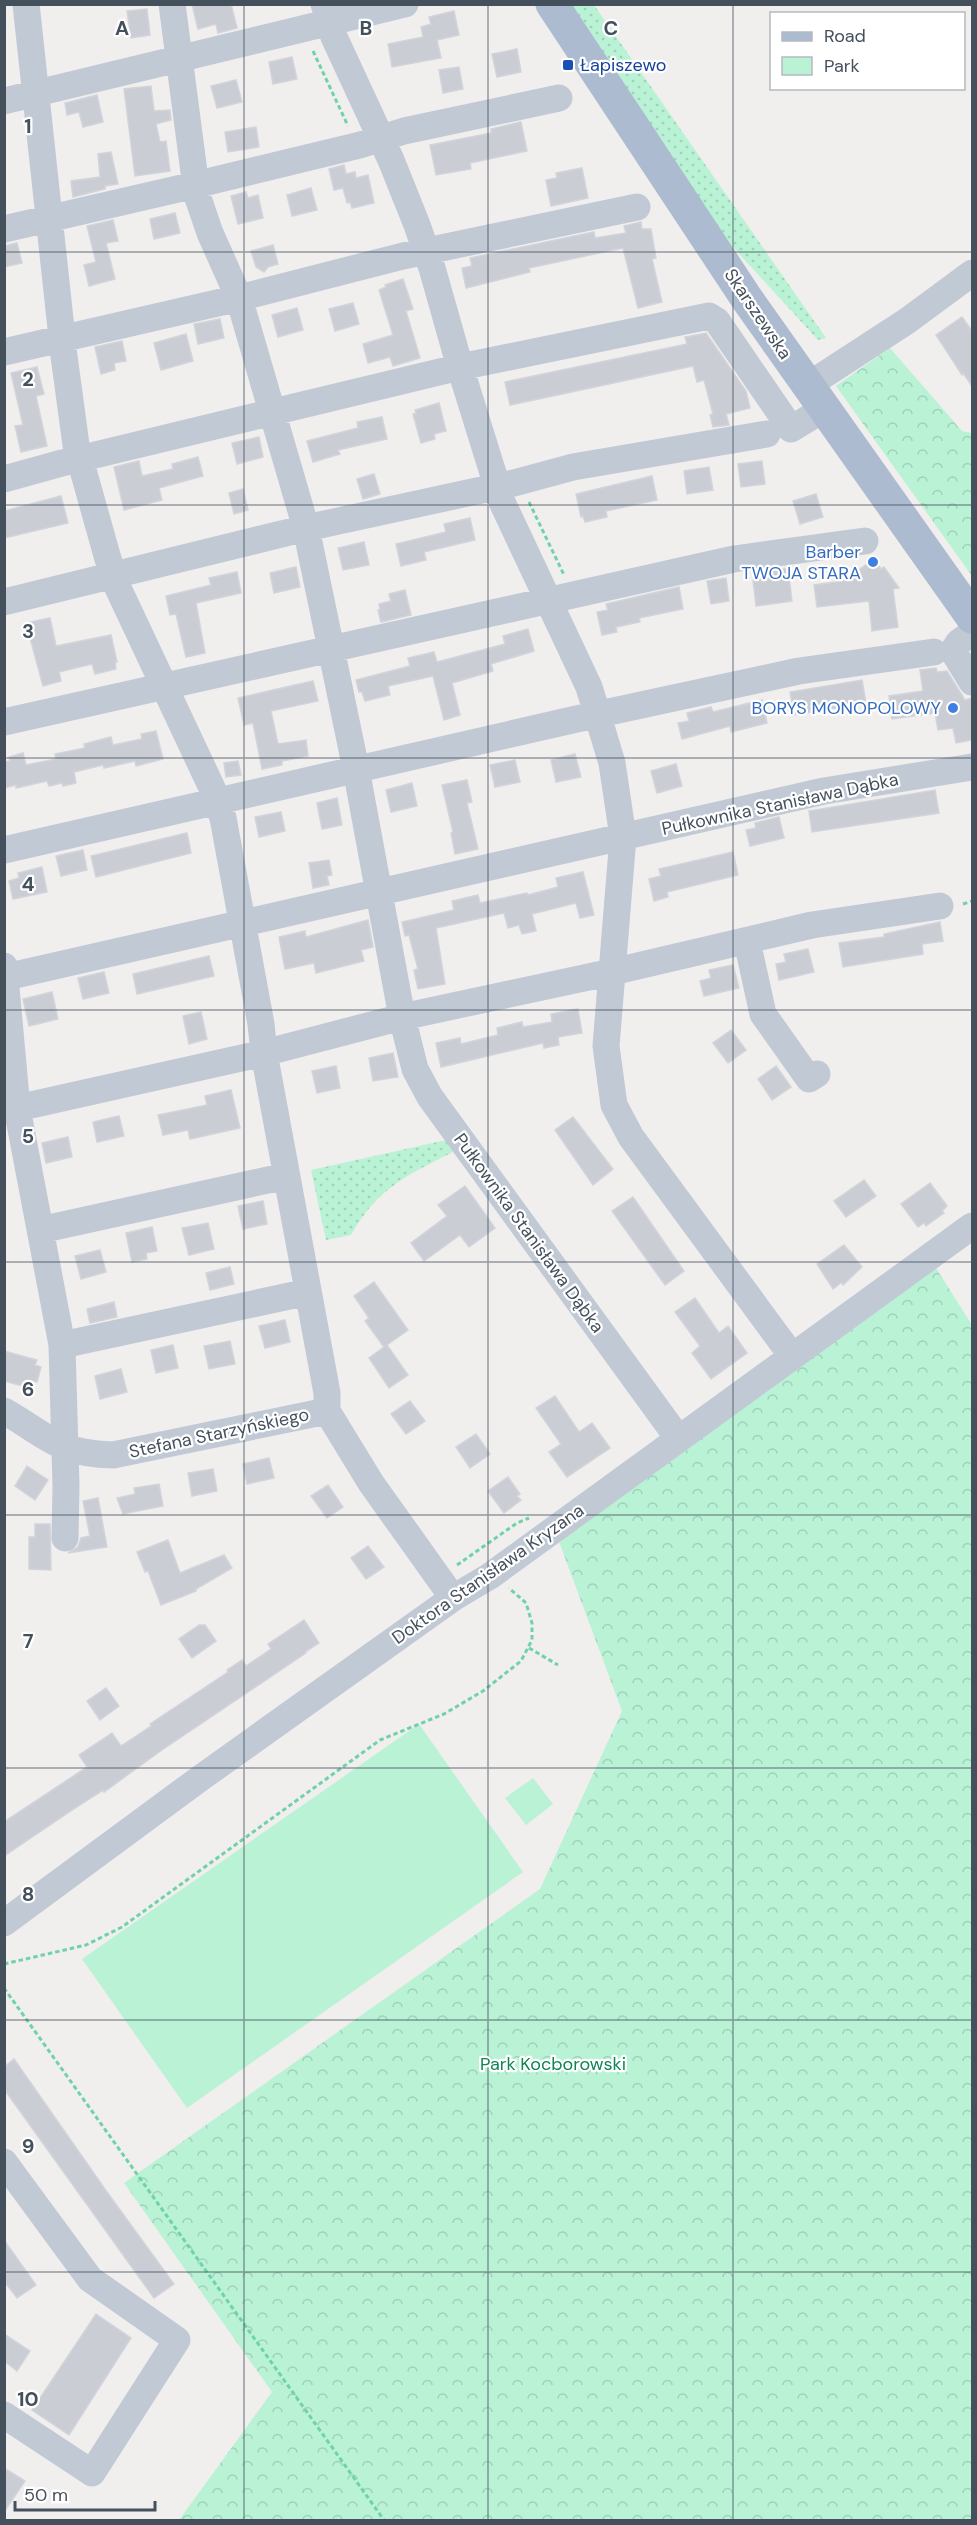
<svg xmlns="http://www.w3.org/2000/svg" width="977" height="2525" viewBox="0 0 977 2525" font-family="'DM Sans',sans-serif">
<defs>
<pattern id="green-dots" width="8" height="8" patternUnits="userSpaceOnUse" patternTransform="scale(1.5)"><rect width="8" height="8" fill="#b9f2d5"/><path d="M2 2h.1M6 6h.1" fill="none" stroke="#a0d1b9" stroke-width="1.8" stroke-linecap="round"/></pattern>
<pattern id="forest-crowns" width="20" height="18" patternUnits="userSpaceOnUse" patternTransform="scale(1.5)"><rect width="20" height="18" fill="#b9f2d5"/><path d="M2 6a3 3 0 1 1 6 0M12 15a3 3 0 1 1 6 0" fill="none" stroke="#a0d1b9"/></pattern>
</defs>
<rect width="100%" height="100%" fill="#f1eeee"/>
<path fill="url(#green-dots)" d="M566,5H594L826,338L818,340L732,246Z
M451,1139L457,1148L451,1153C404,1177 378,1188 351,1235L326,1240L311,1170Z"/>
<path fill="url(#forest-crowns)" d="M890,348L962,431L972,433V576L836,386Z
M936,1268L972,1325V2519L179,2520L272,2392L124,2183L540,1889L622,1711L558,1539Z"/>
<path fill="#b9f2d5" d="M419,1724L523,1872L187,2108L82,1959Z
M533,1778L553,1804L526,1825L505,1798Z"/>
<path fill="#cacdd4" stroke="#d2d4db" stroke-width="1.5" d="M192,4H231L237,28L218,33L216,24L198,29Z
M147,9L150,35L131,38L127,11Z
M454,11L459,35L437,40L441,58L392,67L388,44L423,37L421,27L431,24L429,17Z
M517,49L521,72L497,77L492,54Z
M292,57L297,79L273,84L269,62Z
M459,67L463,89L443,93L439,70Z
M236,80L242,102L217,108L211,86Z
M151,86L154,111L170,110L171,120L156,124L160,142L166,141L170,171L135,176L124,89Z
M97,95L103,122L83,127L79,112L67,115L65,103Z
M521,122L527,151L470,163L471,169L436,175L430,145L491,133V129Z
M256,127L259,147L228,152L225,132Z
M111,152L118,184L105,186V189L73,197L71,181L100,177L98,154Z
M344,165L346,174L355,172L356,178L368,175L374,203L352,208L350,202L347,203L343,188L334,190L329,169Z
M582,168L588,198L551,206L546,180L557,178L556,173Z
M311,188L317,210L292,216L287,195Z
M246,192L248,198L258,195L263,218L238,224L231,196Z
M175,213L180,233L154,239L150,219Z
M113,220L118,241L106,243L115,279L89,286L84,265L96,262L87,226Z
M641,222L642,229H651L656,258L652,259L662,302L638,308L623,248L529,268L530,272L466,288L462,268L472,266L470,258L594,232L595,238L626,233L624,226Z
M17,243L22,263L4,267V246Z
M273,245L278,264L268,267L264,272L256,267L251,251Z
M403,279L413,309L406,311L420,358L393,366L390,357L368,363L363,344L393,335L379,290L386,287L385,285Z
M353,303L359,324L335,331L329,309Z
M297,308L303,330L278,337L272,315Z
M962,317L972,331V386L963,373L962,375L936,335Z
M220,319L224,338L198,344L194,324Z
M706,333L746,391L750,408L726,414L729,425L713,427L710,415L713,414L704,380L697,382L693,366L510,405L505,382L687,344L685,337Z
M186,334L193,361L161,370L154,343Z
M122,341L126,361L114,363L115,370L101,374L95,347Z
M37,367L44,394L36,396L47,446L21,452L15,426L23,425L11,373Z
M439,403L446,431L434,434L435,439L421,443L413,414H416L415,410Z
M382,417L387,439L338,450L340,454L313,462L307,441L358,428L357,422Z
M259,437L263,457L237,464L232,443Z
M198,457L203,476L159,488L162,500L124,510L114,467L139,461L142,476L173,469L172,464Z
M762,461L765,484L741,487L738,464Z
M709,467L713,490L687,494L684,471Z
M374,474L380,494L363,499L357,479Z
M652,476L657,500L606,511L607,517L585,522L583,516L581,517L576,494Z
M243,489L248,510L234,514L229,493Z
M816,494L823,517L800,524L793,501Z
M61,496L68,523L4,538V511Z
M470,518L475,540L424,552L426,560L401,566L396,544L446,532L444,524Z
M364,542L369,565L343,570L338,548Z
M874,559L881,569L884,567L899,588L893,589L898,627L872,631L869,601L817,607L814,585L843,581Z
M296,567L300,587L274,593L270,573Z
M788,568L792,601L756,606L753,580L763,579L762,572Z
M237,572L241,593L196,603L205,653L186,657L176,614L170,615L166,596L211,585L209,578Z
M726,578L729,601L711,604L707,581Z
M679,587L683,609L639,618L640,622L616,627L617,632L602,635L597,612L608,610L606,604Z
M405,590L411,615L381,622L378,610L380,609L379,604L391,601L389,594Z
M50,618L56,646L111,635L117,662H115L116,669L95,674L92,664L59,672L61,681L43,686L26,623Z
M528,629L534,651L491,664L493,671L452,683L460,715L444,720L433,676L388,686L390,695L365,701L362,692H359L356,680L410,666L408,658L434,652L437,662L505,644L503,636Z
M936,668L937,672L947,671L965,700L972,698V740L956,743L953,728L938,730L935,713L892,719L889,696L923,691L920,670Z
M862,680L866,703L794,715L790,692Z
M313,681L318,701L271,711L278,744L306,740L308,756L282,761V765L262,769L253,723L244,725L238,698Z
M762,700L767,723L731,732L730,726L682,739L678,723L689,721L687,713L711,707L713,712Z
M156,731L163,759L136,766L135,761L104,768L103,765L74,772L76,783L63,786L62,783L49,786L47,781L16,788V785L4,788V762L10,761L9,757L23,753L26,765L56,759L55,754L85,748L84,744L111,737L113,745L142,739L141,734Z
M575,754L581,777L556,782L551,760Z
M515,760L520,782L495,787L490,765Z
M238,761L241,775L226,777L224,763Z
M676,764L682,786L657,793L651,771Z
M467,780L472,802L467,803L478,849L455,854L451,833L453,832L442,785Z
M412,783L417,806L391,812L386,790Z
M935,790L939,813L812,832L809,811Z
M337,798L342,825L322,829L317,803Z
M281,812L285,831L259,837L255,817Z
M779,817L784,838L750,846L746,830L756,828L755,823Z
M187,833L191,853L96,877L91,856Z
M83,850L87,870L61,876L56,856Z
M733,852L738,875L667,892L668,897L654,901L649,879L661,876L659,869Z
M329,860L332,875L327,876L329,885L313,888L309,863Z
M42,867L47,892L13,899L9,881L19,878L18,873Z
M583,872L594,915L580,918L576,903L532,914L536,931L522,934L519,925L508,928L504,913L436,928L445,984L418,989L414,970L418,969L409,935L405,936L402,922L454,910L452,901L478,895L480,903L527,893L528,895L558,887L556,878Z
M368,920L373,947L361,950L364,961L316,973L314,963L285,969L279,937L305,931L306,937Z
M940,922L943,941L922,944L923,954L843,967L839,943L884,937V934Z
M808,949L814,972L779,980L776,964L786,962L784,954Z
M209,956L214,976L137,994L133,974Z
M733,965L739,988L704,996L700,981L711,978L709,970Z
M104,972L109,993L83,999L78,978Z
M52,992L58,1019L29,1026L23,999Z
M578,1009L582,1033L558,1037L559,1045L544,1048L543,1043L441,1067L436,1043L460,1038L461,1044L498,1035L497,1028L522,1022L523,1027L552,1022L551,1014Z
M201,1012L207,1039L189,1044L183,1016Z
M731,1030L746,1050L728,1063L713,1043Z
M393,1053L398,1077L373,1081L369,1058Z
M336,1066L340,1088L317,1093L312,1071Z
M776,1066L791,1087L772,1100L758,1079Z
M231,1090L240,1128L190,1139L188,1130L163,1135L158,1115L207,1105L205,1096Z
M119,1116L124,1136L97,1142L93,1122Z
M573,1117L613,1169L593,1185L555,1130Z
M68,1137L72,1157L46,1163L42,1143Z
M864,1180L876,1196L846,1217L834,1201Z
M930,1183L947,1206L942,1211L944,1213L926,1226L924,1223L918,1227L901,1204Z
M465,1186L495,1228L469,1247L460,1235L424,1261L411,1243L447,1216L438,1205Z
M633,1197L684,1271L665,1285L612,1211Z
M263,1201L267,1224L243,1229L238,1206Z
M208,1223L214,1249L189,1255L182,1228Z
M152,1227L157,1251L146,1253L147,1259L132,1262L126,1233Z
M844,1245L862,1267L843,1285L842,1282L833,1289L817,1264Z
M100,1250L106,1272L81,1279L75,1256Z
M230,1267L234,1284L210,1290L206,1273Z
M374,1282L408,1330L387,1345L408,1375L389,1388L369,1358L384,1347L365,1321L369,1318L354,1296Z
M695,1298L719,1333L728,1326L747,1353L711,1379L692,1353L700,1346L675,1312Z
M114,1302L117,1317L90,1323L87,1309Z
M285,1320L290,1342L265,1348L259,1326Z
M230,1341L235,1364L209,1369L204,1346Z
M173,1345L178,1368L156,1373L151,1350Z
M4,1351L37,1360L35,1365L41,1367L37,1382L32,1381L30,1388L4,1381Z
M121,1369L127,1392L100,1399L95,1376Z
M555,1396L579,1432L592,1423L610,1448L567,1477L549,1452L561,1444L536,1408Z
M410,1401L425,1421L406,1434L391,1414Z
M476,1434L490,1454L470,1468L456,1447Z
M269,1458L274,1478L247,1484L243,1464Z
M27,1466L48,1480L35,1500L15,1486Z
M213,1469L217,1491L192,1496L188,1473Z
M508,1477L520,1494L517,1496L521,1500L504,1513L488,1491Z
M159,1484L163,1506L123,1514L117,1498L135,1494L134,1488Z
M328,1485L343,1507L327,1518L311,1496Z
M98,1498L107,1547L68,1553L78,1547L81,1538L90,1536L83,1501Z
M35,1524H50L51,1570L29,1569V1537H35Z
M168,1540L180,1573L224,1555L232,1568L196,1589V1591L161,1605L148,1571L145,1572L137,1552Z
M368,1546L384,1567L366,1579L351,1558Z
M304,1620L319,1643L305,1652L306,1653L162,1750L104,1792L103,1790L69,1812L4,1856V1822L87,1767L79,1755L112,1733L121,1746L151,1726L150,1724L228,1672L227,1670L242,1660L246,1666L271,1649L268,1644Z
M199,1625H205L216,1641L192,1658L179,1639Z
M106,1688L119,1706L100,1720L87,1701Z
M14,2059L107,2192L174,2284L154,2298L4,2089V2067Z
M4,2240L36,2285L17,2298L4,2281Z
M96,2314L131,2338L69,2435L32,2410Z
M4,2334L30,2351L17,2371L4,2361Z
M4,2468L25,2481L4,2512Z"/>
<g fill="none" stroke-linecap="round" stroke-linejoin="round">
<path stroke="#6fd2ab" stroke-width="3" stroke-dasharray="4.5 3" stroke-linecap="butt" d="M313,51L348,126
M529,502L564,575
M963,904L972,901
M457,1565L517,1523L529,1518
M529,1648L558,1665
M4,1964L86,1945L122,1927L380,1740L444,1714L483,1691L521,1661L532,1640V1623L526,1603L509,1588
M4,1988L384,2520"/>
<path stroke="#c1c9d5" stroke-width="27" d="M26,4L64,356L76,445L108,559L118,588L212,788L223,818L261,1024L264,1053L327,1393V1411
M172,4L197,195L210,233L239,298L306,528L356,769L402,1017L415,1069L430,1097L678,1438
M324,4L334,37L391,160L417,225L432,268L460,367L502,502L589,687L612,763L623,837L606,1046L614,1105L631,1137L792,1356
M4,101L405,4
M4,229L195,185L360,145L404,131L559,98
M4,352L239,298L403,256L637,207
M807,386L907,321L972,273
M4,479L62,463L460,367L709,316L717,321L791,429L824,409
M4,602L306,528L514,483L573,467L767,434
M972,633L959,642L953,651L972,682
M4,722L734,559L865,541
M4,850L581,718L799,671L934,652
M747,941L763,1014L809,1079L817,1074
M4,966L17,1108L62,1345L66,1486L65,1538
M6,977L824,791L972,767
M4,1111L264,1053L402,1017L612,972L812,925L940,906
M40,1230L286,1176
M62,1345L308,1292
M4,1411C48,1436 58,1454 113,1455L327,1411L371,1483L453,1598
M4,1923L202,1777L453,1598L490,1576L972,1226
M4,2162L90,2279L177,2340L92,2473L4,2415"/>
<path stroke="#acbbcf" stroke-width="33" d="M552,4L747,299L972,617"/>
</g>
<path fill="none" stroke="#45505d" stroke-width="1.5" stroke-opacity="0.55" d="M244,4V2520M488,4V2520M733,4V2520M4,252H972M4,505H972M4,758H972M4,1010H972M4,1262H972M4,1515H972M4,1768H972M4,2020H972M4,2272H972"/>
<rect fill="#1a4fb4" stroke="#fff" stroke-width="2" x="562" y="59" width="12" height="12" rx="3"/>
<g fill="#3f7fe0" stroke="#fff" stroke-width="2">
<circle cx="873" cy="562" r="6"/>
<circle cx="953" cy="708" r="6"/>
</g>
<g text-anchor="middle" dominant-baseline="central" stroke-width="4.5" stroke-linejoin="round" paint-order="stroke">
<g font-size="18" fill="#164399" stroke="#fff" text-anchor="start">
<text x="580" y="65">Łapiszewo</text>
</g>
<g font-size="18" fill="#45505d" stroke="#fff">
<text transform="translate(758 314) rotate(56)">Skarszewska</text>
<text transform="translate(780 804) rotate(-12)">Pułkownika Stanisława Dąbka</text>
<text transform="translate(529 1233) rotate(54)">Pułkownika Stanisława Dąbka</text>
<text transform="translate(219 1433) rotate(-12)">Stefana Starzyńskiego</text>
<text transform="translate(488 1574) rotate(-35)">Doktora Stanisława Kryzana</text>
</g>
<g font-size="18" fill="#366cbe" stroke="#fff" text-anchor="end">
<text x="861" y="552">Barber<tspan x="861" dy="21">TWOJA STARA</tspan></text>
<text x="941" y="708">BORYS MONOPOLOWY</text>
</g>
<g font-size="18" fill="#108455" stroke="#fff">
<text x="553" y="2064">Park Kocborowski</text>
</g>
</g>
<g font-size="20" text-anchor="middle" font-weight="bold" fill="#45505d" stroke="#fff" stroke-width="4.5" stroke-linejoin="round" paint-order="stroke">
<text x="122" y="35">A</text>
<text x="366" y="35">B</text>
<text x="611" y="35">C</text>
<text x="28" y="133">1</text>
<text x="28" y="386">2</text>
<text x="28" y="638">3</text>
<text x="28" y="891">4</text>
<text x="28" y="1143">5</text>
<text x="28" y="1396">6</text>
<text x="28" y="1648">7</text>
<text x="28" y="1901">8</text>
<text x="28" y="2153">9</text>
<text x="28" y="2406">10</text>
</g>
<rect width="977" height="2525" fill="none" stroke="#45505d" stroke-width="12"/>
<rect x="770" y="12" width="195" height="78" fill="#ffffff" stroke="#b5b9be" stroke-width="1.5"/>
<rect x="782" y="32" width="30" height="9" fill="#acbbcf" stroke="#b5b9be" stroke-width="1.5"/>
<text x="824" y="42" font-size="18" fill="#45505d">Road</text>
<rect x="782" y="57" width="30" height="18" fill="#b9f2d5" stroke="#b5b9be" stroke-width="1.5"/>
<text x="824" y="72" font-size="18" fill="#45505d">Park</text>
<path d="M15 2501v9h140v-9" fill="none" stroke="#45505d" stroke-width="3"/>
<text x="24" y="2501" font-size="18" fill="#45505d" stroke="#ffffff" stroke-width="4.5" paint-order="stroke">50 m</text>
</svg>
